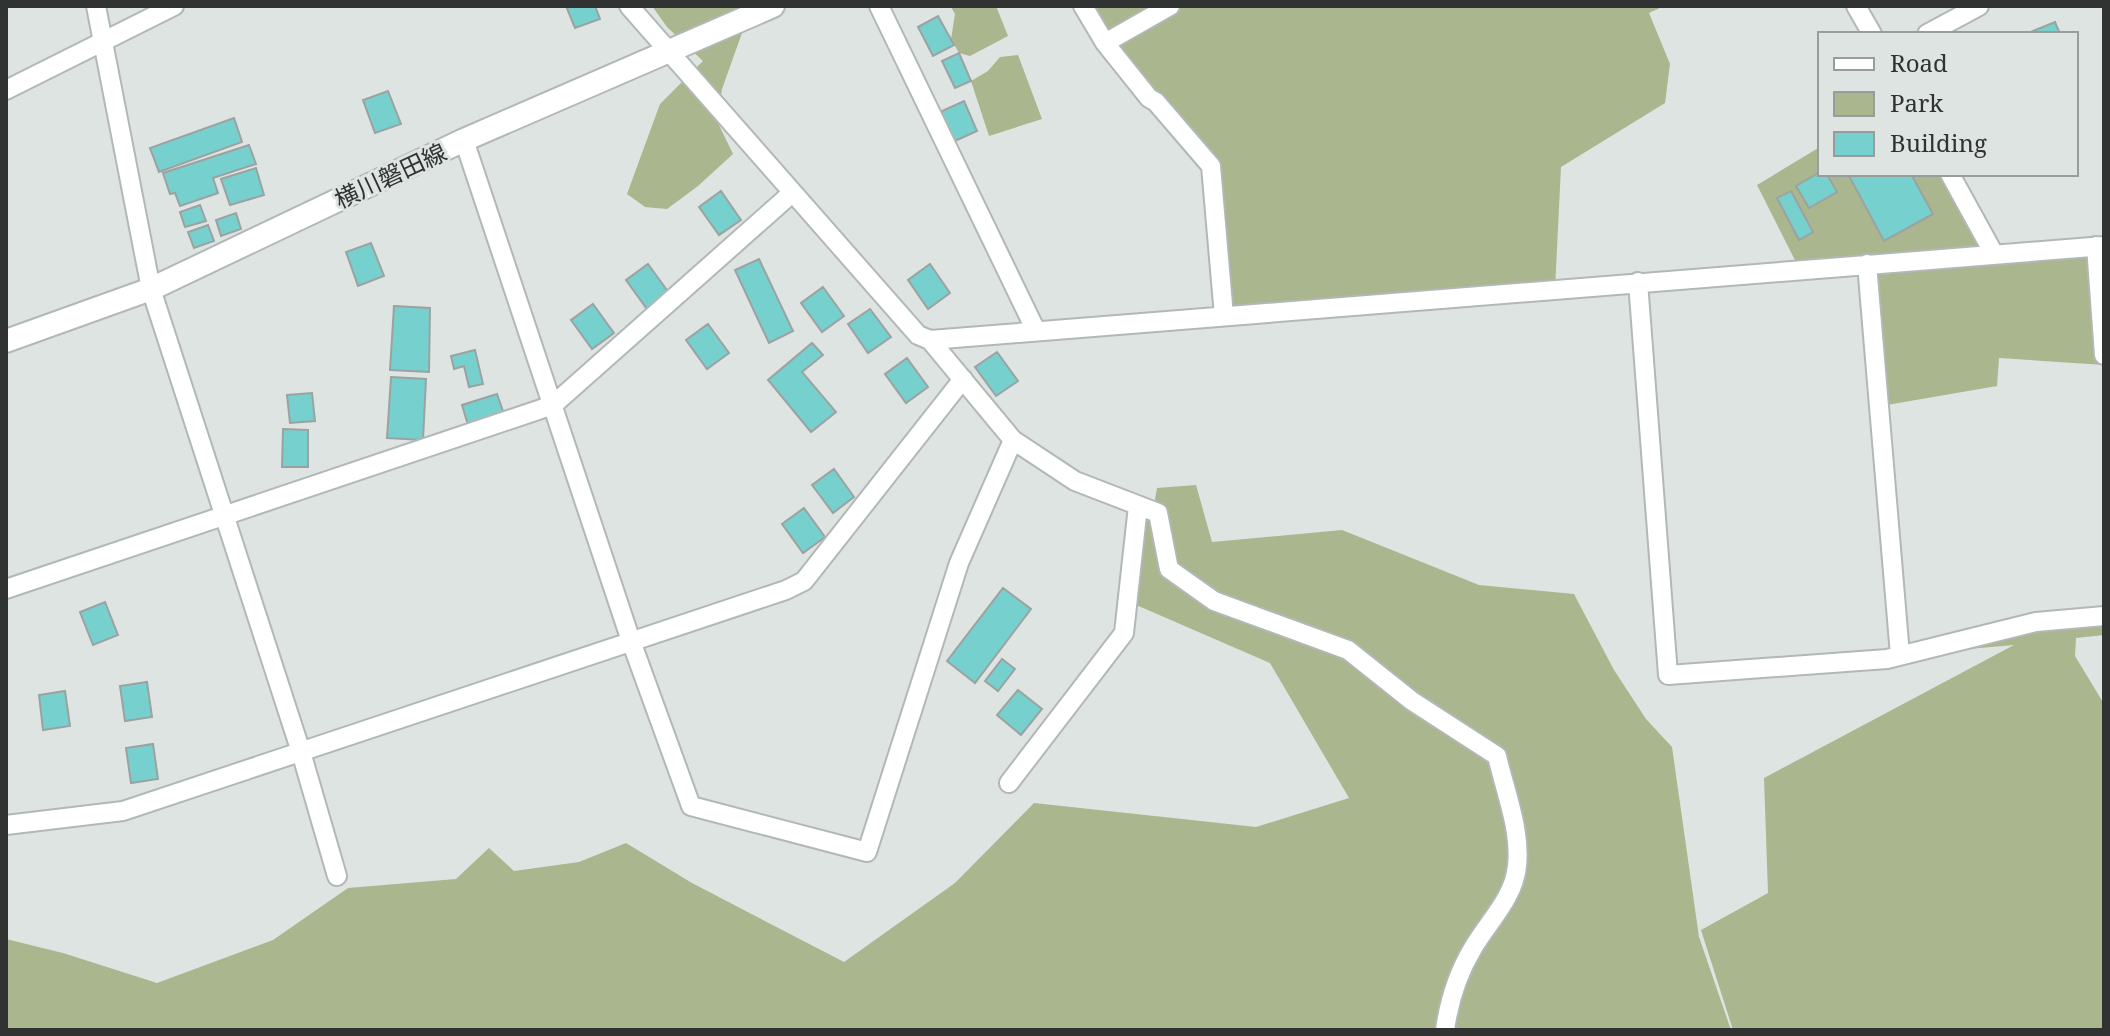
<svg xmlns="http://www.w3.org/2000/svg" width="2110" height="1036" viewBox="0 0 2110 1036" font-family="'Noto Serif','Noto Sans JP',serif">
<rect width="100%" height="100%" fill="#dee4e1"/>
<path fill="#a9b68e" d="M652,6H769L742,33L722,89L717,121L733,154L698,186L667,209L645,207L627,194L660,104L703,61L667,27Z
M952,6H996L1008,36L970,56L959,53L951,39L955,14L951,7Z
M1093,6H1159L1108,30Z
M1170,6H1664L1649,13L1670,64L1665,103L1561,167L1555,289L1283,311L1223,307L1221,193L1105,43Z
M1018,55L1042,119L989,136L971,81L988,71L1000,57Z
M1820,147V174H1950L1994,254L2096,246L2104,365L1999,358L1997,386L1881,406L1867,265L1800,270L1757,185Z
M1196,485L1212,542L1342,530L1479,585L1574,594L1614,670L1646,719L1672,747L1699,937L1731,1030H6V939L63,953L157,983L273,940L348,888L456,879L489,848L514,871L579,862L626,843L692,883L844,962L955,883L1034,803L1256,827L1349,798L1270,663L1127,601L1138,506L1153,511L1157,488Z
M2104,616V635L2076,638L2075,656L2104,704V1030H1733L1701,930L1768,893L1764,778L2014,645L1900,655Z"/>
<path fill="#76d0cd" stroke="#9ca2a2" stroke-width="2" d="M566,6H595L600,19L575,28Z
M938,16L954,45L933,56L918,27Z
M2055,22L2060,34H2029L2028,33Z
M959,53L971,81L955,88L942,61Z
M388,91L401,124L375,133L363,100Z
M964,101L977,131L953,142L940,112Z
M234,118L242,142L159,172L150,148Z
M249,145L256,164L213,178L218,193L180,206L175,193L170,194L163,173Z
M256,168L264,195L230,205L221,179Z
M1820,172L1827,174L1837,192L1809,208L1796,186Z
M1848,174H1911L1933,214L1884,241Z
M721,191L741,220L719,235L699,207Z
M1791,191L1813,232L1799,240L1777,198Z
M200,205L206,221L185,227L180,212Z
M236,213L241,229L221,236L216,220Z
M208,225L214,241L194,248L188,232Z
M371,243L384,276L358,286L346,252Z
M759,259L793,331L769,343L735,270Z
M648,264L669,293L647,309L626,280Z
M930,264L950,293L928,309L908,280Z
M823,287L844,316L822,332L801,303Z
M593,304L614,333L592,349L571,320Z
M394,306L430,308L429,372L390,370Z
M870,309L891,337L868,353L848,324Z
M708,324L729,353L707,369L686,340Z
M812,343L823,355L802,372L836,412L811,432L768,380Z
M475,350L483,384L469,387L464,366L454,369L451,356Z
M997,352L1018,381L996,396L975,367Z
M907,358L928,387L906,403L885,374Z
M391,377L426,379L423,440L387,438Z
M312,393L315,421L290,423L287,395Z
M497,394L504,414L468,425L462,405Z
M283,429L308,430V467H282Z
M834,469L854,497L833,513L812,485Z
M804,508L825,537L803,553L782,524Z
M1003,588L1031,609L975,683L947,661Z
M105,602L118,635L93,645L80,612Z
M1002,659L1015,669L998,691L985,681Z
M147,682L152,717L125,721L120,686Z
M1018,690L1042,709L1021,735L997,715Z
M65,691L70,726L43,730L39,695Z
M153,744L158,779L131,783L126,748Z"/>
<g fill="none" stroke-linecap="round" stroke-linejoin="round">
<defs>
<path id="minor" d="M96,6L151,289L301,752L337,876
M629,6L918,335L930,340L2104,246
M879,6L1036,331
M1083,6L1105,43L1149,98L1156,102L1211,166L1224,316
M1856,6L1872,34
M1927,34L1979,6
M1105,43L1170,6
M6,90L174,6
M464,140L631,641L691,806L867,852L959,563L1013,440
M1950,174L1994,254
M2096,246L2104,355
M1867,264L1900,655
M1638,282L1668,675L1887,659L2036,622L2104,616
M930,340L1013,440L1075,481L1158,513L1169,569L1214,601L1348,650L1412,701L1497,756C1505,791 1521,830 1517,866C1514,898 1488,922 1473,948C1458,973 1449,1001 1445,1030
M6,589L553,405L792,193
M1009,783L1124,633L1138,506
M6,825L123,811L786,590L804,581L963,379"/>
<path id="major" d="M6,341L151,289L464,140L773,6"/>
</defs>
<use href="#minor" stroke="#b2b8b6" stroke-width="22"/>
<use href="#major" stroke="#b2b8b6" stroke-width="26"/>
<use href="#minor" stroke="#fff" stroke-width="18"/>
<use href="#major" stroke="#fff" stroke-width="22"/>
</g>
<g text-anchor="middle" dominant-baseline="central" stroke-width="6" stroke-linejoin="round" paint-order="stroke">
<g font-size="24" fill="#303332" stroke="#dee4e1">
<text transform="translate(390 175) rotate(-25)">横川磐田線</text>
</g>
</g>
<rect width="2110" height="1036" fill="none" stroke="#303332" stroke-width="16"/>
<rect x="1818" y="32" width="260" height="144" fill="#dee4e1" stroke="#989d9b" stroke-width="2"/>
<rect x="1834" y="58" width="40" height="12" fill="#ffffff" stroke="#989d9b" stroke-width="2"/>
<text x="1890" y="72" font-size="24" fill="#303332">Road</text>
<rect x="1834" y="92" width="40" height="24" fill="#a9b68e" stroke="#989d9b" stroke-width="2"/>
<text x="1890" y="112" font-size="24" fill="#303332">Park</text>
<rect x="1834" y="132" width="40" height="24" fill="#76d0cd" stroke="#989d9b" stroke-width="2"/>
<text x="1890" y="152" font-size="24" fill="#303332">Building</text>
</svg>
